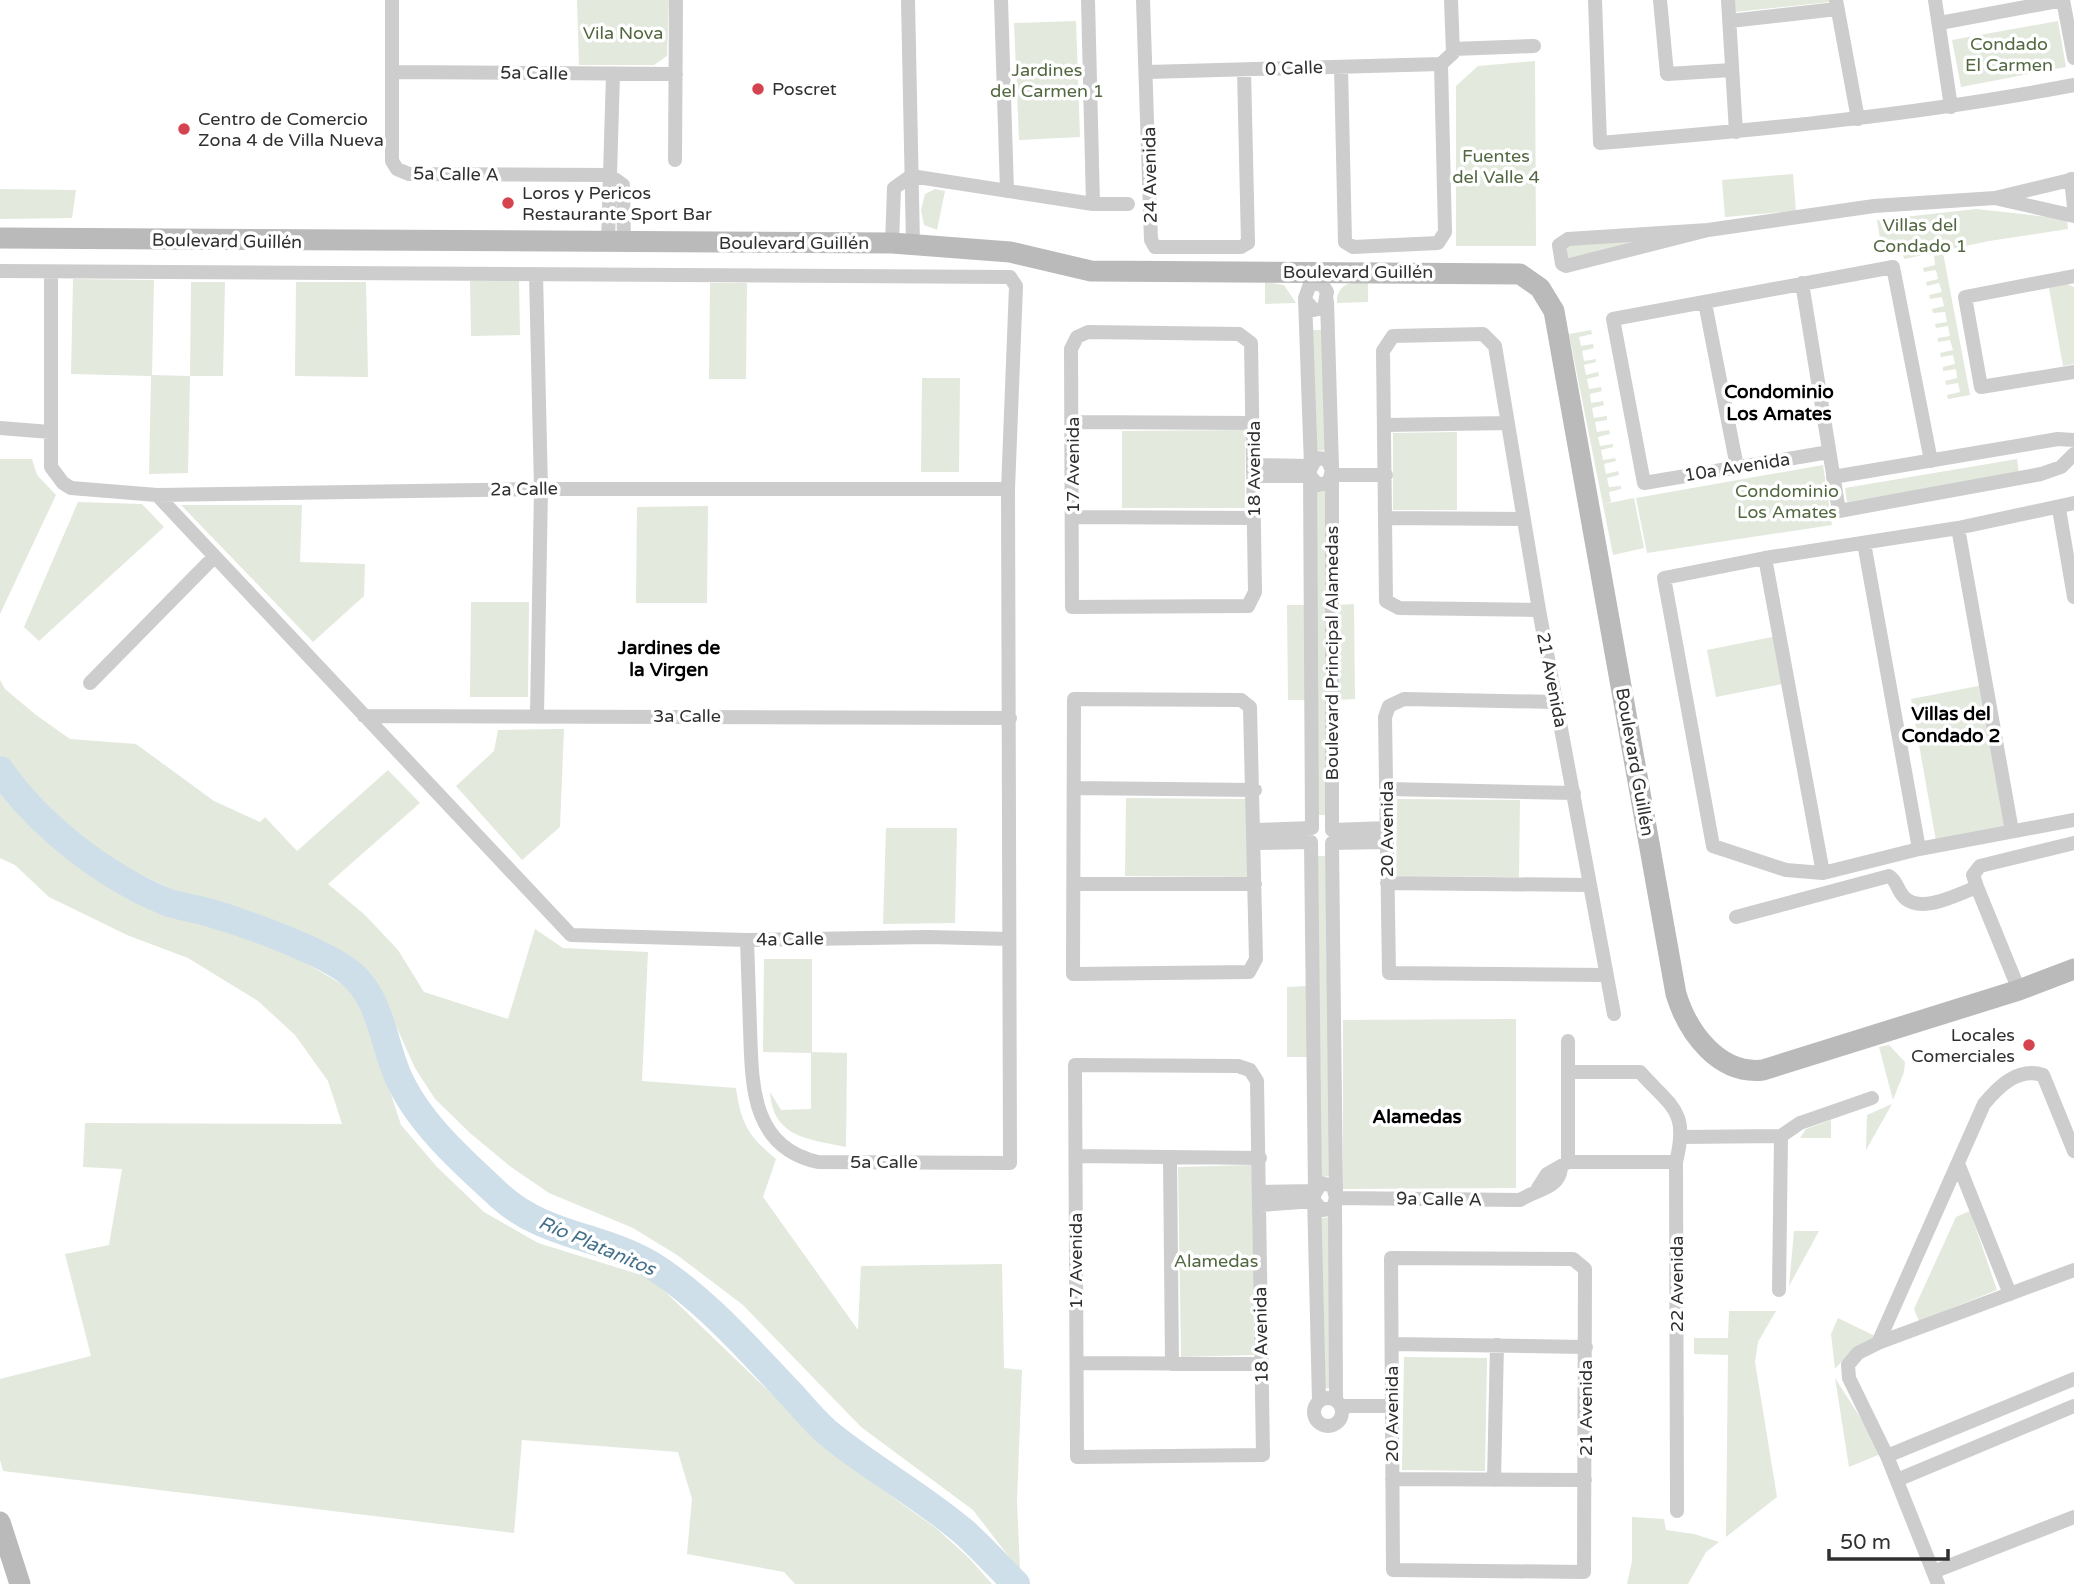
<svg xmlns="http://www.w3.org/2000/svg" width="2074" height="1584" viewBox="0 0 2074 1584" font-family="'Varela Round',sans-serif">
<rect width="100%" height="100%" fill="#fff"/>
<path fill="#e3e9dd" d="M577,0H669L667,56L654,65H579Z
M1734,0H1831V2L1735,12Z
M1076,21L1080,137L1019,140L1014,23Z
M2058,21L2066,67L1961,87L1952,40Z
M1535,61L1536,246H1456V86L1478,66Z
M1793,174L1796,211L1725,217L1722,180Z
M0,189L76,190L72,218L0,219Z
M935,189L945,191L937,230L924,225L921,210L925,194Z
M1976,209L2067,219L2068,229L1989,241L1904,259L1902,248L1882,251L1877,220Z
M1708,230L1562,264L1568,239Z
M1943,253L1970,395L1948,399L1947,395L1960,392L1958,383L1946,385L1945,381L1957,378L1956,369L1943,371V367L1955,364L1953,355L1941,357L1940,353L1953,350L1950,340L1938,342V338L1950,336L1948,326L1936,328L1935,324L1947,322L1945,312L1933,313L1932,309L1944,306L1942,297L1930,299L1929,295L1942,292L1939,283L1927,286L1926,282L1938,279L1936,270L1924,272L1923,268L1935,265L1934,256Z
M73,279L154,280L152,375L190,376L191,282H225L223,376H190L188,473L149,474L151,376L71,374Z
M519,279L520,335L471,336L470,281Z
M1368,280V302L1337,303C1337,283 1351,282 1368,280Z
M296,282H366L368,377L295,376Z
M1265,282L1284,285L1296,303L1265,304Z
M710,283H747L746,379H709Z
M2067,284L2074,287V364L2063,366L2049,288Z
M1310,330H1325L1329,450L1314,451Z
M1591,330L1592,334L1579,337L1581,346L1593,344L1594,348L1582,351L1584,361L1596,359V362L1584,365L1586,375L1598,372L1599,376L1587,379L1589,389L1601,387L1602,391L1590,394L1591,403L1603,401L1604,405L1592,408L1594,418L1607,416V420L1595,422L1597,432L1609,430L1610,434L1598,437L1600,446L1613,444V447L1601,450L1603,460L1615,458L1616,461L1604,464L1606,474L1618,471L1619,475L1607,478L1609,487L1621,486V489L1609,492L1611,502L1604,504L1634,498L1644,548L1613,555L1569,334Z
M922,378H960L959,472H921Z
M1245,430V508H1122V431Z
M1457,432V510H1393V433Z
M0,459H32L37,475L56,495L0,614Z
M2017,459L2019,473L1847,502L1845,488Z
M1823,465L1832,525L1647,553L1636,498Z
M1313,491H1329V815H1314Z
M78,502L142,504L164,527L39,641L24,627Z
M181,505H302L300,562L365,564L364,596L313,642Z
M708,506L707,603H636L637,507Z
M471,602H529L528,697H470Z
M1354,604L1355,699L1337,700L1336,605Z
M1287,605H1305L1306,700H1288Z
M1777,636L1787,683L1716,697L1707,650Z
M0,680L5,689L36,715L70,739L136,744L214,801L260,822L265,817L297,851L388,770L420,803L328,884L365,915L398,950L424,992L508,1019L535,929L563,948L648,952L642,1081L736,1088C741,1123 748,1136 776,1159L763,1197L858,1330L861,1266L1002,1264L1004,1368L1022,1370L1017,1501L1020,1571L973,1510L861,1427L743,1305L677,1255L633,1228L549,1193L511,1167L470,1133L435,1099L415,1068L383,997L367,975L334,953L290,931L176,891L104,857L52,814L0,755Z
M1983,685L2008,827L1936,841L1911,699Z
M564,729L560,827L522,860L456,786L494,751L498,730Z
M0,782L37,823L80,860L123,886L172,911L297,958L352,990L364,1010L401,1125L437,1167L484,1212L538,1243L651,1278L837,1457L937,1529L969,1558L992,1584H795L784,1572L687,1554L692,1499L678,1452L522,1440L514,1533L3,1471L0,1460V1379L91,1356L65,1254L109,1245L122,1169L83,1167L85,1123L342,1124L328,1081L295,1035L258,1001L188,958L127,935L49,897L15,865L0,858Z
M1126,798L1248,799L1247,877L1125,876Z
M1397,799L1520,800L1519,877L1396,876Z
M886,828H957L955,923L883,924Z
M1314,856H1330L1333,1176L1317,1177Z
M764,959H812V1052L847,1053L846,1147C809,1139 773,1138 770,1092L781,1110L811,1109V1053L763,1052Z
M1309,986L1310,1057H1287V987Z
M1516,1019V1188L1343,1189V1020Z
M1889,1045L1905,1062L1904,1072L1893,1100L1879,1047Z
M1892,1104L1866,1150L1867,1115Z
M1831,1120V1138H1800L1806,1129Z
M1252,1165L1254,1355L1181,1357L1178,1167Z
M1970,1211L1997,1290L1919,1321L1914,1309L1956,1217Z
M1332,1217L1333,1388H1321L1320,1218Z
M1794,1231H1819L1789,1286Z
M1729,1311H1776L1758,1342L1755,1362L1777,1497L1726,1537L1728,1355L1694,1354V1338H1728Z
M1838,1318L1877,1337C1861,1348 1847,1354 1835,1369L1831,1334Z
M1404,1357L1487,1358L1485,1471L1402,1470Z
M1835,1378L1883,1453L1849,1467Z
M1632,1517L1664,1519L1666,1530L1694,1534L1719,1542L1706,1552L1688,1584H1627L1632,1561Z"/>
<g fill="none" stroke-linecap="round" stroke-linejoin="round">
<path stroke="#cedfe9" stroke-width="28" d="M0,770C38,825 105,877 167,902C180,907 194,908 207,912C245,923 318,949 349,972C380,996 383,1041 397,1074C417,1122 463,1162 501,1197C544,1236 604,1236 653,1266C705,1299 748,1349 791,1394C804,1408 817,1425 833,1437C874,1470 923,1497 964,1532C982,1548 999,1567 1016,1584"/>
<path stroke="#cdcdcd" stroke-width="14" d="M392,0V161L397,169L409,174L609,175
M908,0L913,244
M1001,0L1007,191
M1088,0L1093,204
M1143,0L1151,240L1155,247H1241L1248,243L1244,70
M1595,0L1600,143C1759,130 1917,115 2074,85
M1660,0L1667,74L1732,70
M1728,0L1736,132
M1836,0L1858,119
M1935,0L1951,107
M2063,0L2074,58
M1730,21L1837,9
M1940,23L2063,0
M1453,49L1534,46
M1341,67L1345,242L1353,247L1438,243L1445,232L1441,64L1453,53L1451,0
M392,72L676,74
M1148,72L1441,64
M675,160L676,0
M609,175L623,185L624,242
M2071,179L2074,207
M1999,199L2074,216
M1708,230L1566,266L1562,264L1559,245L1568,239L1708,230L1874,206L1995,198L2074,179
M608,242L613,74
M892,243L894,188L911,176L1093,204H1128
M0,271L1010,277L1016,286L1008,489L1010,1163L818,1162C750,1147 752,1083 750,1027C749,998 748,969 747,940
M51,272V467L63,483L71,488L157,495L541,489H1008
M536,274L541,489L537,715
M2074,276L1965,297L1981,387L2074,372
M1802,283L1839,511L2041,474L2061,467L2074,454
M1327,301L1332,467
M1705,303L1737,467
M1088,332L1239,334L1251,343L1255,592L1248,606L1072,607L1071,349L1077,337Z
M1072,422L1253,423
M1386,425L1508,423
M0,428L50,432
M1829,452L1644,483L1613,319L1893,267L1931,461
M1254,465L1311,466L1305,298L1310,284H1322L1327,292L1324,308L1314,310L1306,301
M1386,475H1332V830L1387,828
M1254,476H1310
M1833,477L2058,439L2074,440
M157,495L571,935L747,940L928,937L1009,939
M2074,503L1958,528L1765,558L1664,578L1713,846L1786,870L1823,873L1919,849L2074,820
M2059,509L2074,597
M1073,517L1254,518
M1386,518L1524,519
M1958,528L2012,831
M1864,543L1919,849
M1765,558L1823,873
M1539,610L1399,608L1386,601L1383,351L1393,336L1483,334L1495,346L1539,610L1614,1014
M90,683L214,557
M1074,699L1241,700L1250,707L1256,959L1249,972L1073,974Z
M1556,702L1404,699L1389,706L1385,717L1389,973L1605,975
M364,716L1010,718
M1074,788L1255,790
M1387,789L1574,793
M1255,830L1312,828L1310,470L1316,458L1327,459L1332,470L1329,482L1318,485L1310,476
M1255,843L1311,842L1315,1191L1260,1192
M1387,883L1588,885
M1074,884H1255
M1977,887L1973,875L1980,866L2074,843
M1736,917L1889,876C1898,881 1897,892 1906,899C1924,913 1958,894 1977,887L2019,990
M1568,1041V1162
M1075,1065L1238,1066L1250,1070L1257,1081L1263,1455L1077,1457Z
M1568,1072H1640C1672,1108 1689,1110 1676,1162L1677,1511
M1682,1137L1781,1136L1800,1123L1872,1098
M1076,1156L1260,1158
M1170,1157L1172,1364
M1959,1166L2010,1294
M1538,1188L1547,1174L1568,1162H1676
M1336,1192L1332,843L1387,842
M1336,1198L1520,1200C1537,1189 1559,1189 1561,1168
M1314,1201L1322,1210L1333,1208L1336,1198L1333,1186L1321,1183L1314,1195L1319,1401
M1335,1203L1336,1400
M1260,1205L1314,1201
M1391,1258L1573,1259L1585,1269L1584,1572L1393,1570Z
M1779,1290L1781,1136
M1878,1343L1984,1104C1999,1086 2018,1067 2043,1075L2074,1151
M1392,1344L1586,1347
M1077,1363L1262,1364
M1314 1412a14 14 0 1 1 28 0a14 14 0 1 1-28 0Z
M1341,1406H1392
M1887,1456L2074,1379
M1392,1479L1585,1480
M1494,1480L1497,1345
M1897,1480L2074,1406
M1933,1572L2074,1517
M1938,1584L1887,1456L1849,1378L1848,1365L1858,1353L1878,1343L2074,1270"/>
<path stroke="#bababa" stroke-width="21" d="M0,238L892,243L1010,252L1091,271L1520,274L1540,288L1554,311L1676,994C1688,1033 1719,1075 1763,1070L2019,990L2074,969
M0,1522L20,1584"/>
</g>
<g fill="#d5444e" stroke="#fff" stroke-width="2.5">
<circle cx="758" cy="89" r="7"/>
<circle cx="184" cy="129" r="7"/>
<circle cx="508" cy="203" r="7"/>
<circle cx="2029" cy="1045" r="7"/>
</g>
<g text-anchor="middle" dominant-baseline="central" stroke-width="7" stroke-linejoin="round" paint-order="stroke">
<g font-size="18" fill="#536841" stroke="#fff">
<text x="623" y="33">Vila Nova</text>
<text x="2009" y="44">Condado<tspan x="2009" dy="21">El Carmen</tspan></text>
<text x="1047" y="70">Jardines<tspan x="1047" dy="21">del Carmen 1</tspan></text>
<text x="1496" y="156">Fuentes<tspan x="1496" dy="21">del Valle 4</tspan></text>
<text x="1920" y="225">Villas del<tspan x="1920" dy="21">Condado 1</tspan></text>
<text x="1787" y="491">Condominio<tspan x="1787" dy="21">Los Amates</tspan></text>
<text x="1216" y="1261">Alamedas</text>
</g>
<g font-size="18" fill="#303030" stroke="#fff">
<text transform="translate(1294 68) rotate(-2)">0 Calle</text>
<text transform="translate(534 73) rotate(1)">5a Calle</text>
<text transform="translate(456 174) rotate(1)">5a Calle A</text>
<text transform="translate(1150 175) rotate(-91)">24 Avenida</text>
<text transform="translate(227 241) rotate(1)">Boulevard Guillén</text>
<text x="794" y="243">Boulevard Guillén</text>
<text x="1358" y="272">Boulevard Guillén</text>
<text transform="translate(1073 465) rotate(-90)">17 Avenida</text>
<text transform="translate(1737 467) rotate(-9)">10a Avenida</text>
<text transform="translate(1254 469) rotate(-90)">18 Avenida</text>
<text transform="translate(524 489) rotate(-1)">2a Calle</text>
<text transform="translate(1332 653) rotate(-90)">Boulevard Principal Alamedas</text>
<text transform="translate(1552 680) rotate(79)">21 Avenida</text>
<text x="687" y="716">3a Calle</text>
<text transform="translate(1635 762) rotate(80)">Boulevard Guillén</text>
<text transform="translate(1387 829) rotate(-90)">20 Avenida</text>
<text transform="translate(790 939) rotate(-1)">4a Calle</text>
<text x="884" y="1162">5a Calle</text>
<text transform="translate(1439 1199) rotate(1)">9a Calle A</text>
<text transform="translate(1076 1261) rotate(-90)">17 Avenida</text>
<text transform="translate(1677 1284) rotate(-90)">22 Avenida</text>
<text transform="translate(1261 1335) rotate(-91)">18 Avenida</text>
<text transform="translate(1586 1408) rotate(-90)">21 Avenida</text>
<text transform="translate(1392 1414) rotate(-90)">20 Avenida</text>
</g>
<g font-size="18" fill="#303030" stroke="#fff" text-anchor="start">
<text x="772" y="89">Poscret</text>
<text x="198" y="119">Centro de Comercio<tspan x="198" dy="21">Zona 4 de Villa Nueva</tspan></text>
<text x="522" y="193">Loros y Pericos<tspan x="522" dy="21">Restaurante Sport Bar</tspan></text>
<text x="2015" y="1035" text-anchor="end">Locales<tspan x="2015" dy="21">Comerciales</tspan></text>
</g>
<g font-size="19" font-weight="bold" fill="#000" stroke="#fff">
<text x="1779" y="392">Condominio<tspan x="1779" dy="22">Los Amates</tspan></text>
<text x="669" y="648">Jardines de<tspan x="669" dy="22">la Virgen</tspan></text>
<text x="1951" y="714">Villas del<tspan x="1951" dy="22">Condado 2</tspan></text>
<text x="1417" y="1117">Alamedas</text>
</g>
<g font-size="19" font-style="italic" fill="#45708b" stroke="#fff">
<text transform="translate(597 1246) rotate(23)">Río Platanitos</text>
</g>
</g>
<path d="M1829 1549v10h119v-10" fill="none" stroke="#303030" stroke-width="3.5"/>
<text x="1840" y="1549" font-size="21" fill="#303030" stroke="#ffffff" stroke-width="5" paint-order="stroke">50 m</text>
</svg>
